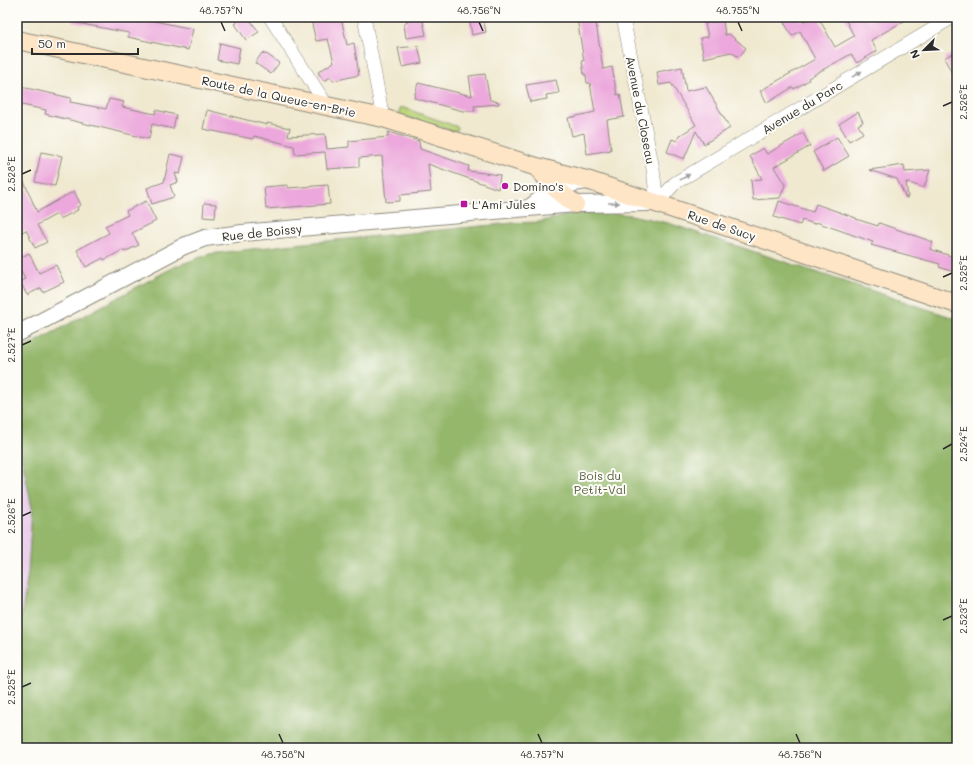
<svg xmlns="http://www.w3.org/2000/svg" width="974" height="765" viewBox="0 0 974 765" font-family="Mali,sans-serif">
<rect width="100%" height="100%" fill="#fdfcf7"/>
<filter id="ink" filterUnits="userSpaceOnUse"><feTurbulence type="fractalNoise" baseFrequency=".025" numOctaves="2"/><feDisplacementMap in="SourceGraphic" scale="8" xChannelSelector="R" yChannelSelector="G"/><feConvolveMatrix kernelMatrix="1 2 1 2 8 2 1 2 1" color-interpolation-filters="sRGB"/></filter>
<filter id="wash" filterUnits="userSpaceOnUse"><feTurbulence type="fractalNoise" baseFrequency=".012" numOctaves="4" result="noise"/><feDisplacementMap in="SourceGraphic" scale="16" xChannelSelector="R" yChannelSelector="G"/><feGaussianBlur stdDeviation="0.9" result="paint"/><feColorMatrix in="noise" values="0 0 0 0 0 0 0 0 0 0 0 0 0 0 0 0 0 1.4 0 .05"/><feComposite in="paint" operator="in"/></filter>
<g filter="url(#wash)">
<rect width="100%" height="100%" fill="#f0e9d0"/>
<path fill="#ebd1eb" d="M17,434L32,508L28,574L17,643Z"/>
<path fill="#bbd67c" stroke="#738054" d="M401,107L458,127L456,132L400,115L399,112Z"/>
<path fill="#94b76c" stroke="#60714c" d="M603,212L631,215L668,223L957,319V748H17V643L28,574L32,508L17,434V352L174,267L209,254L295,244L513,223L539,222L576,213Z"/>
<g id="blocks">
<path fill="#eca7dc" d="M73,17H135L193,29L188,50L128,37L129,33L72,22Z
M234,17H248L259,32L246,40L235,24L237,23Z
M327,17H341L347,45L354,43L359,75L333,81L331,77L324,81L318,72L334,62L328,39L316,41L311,20Z
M406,17H422L426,35L406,38L404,25L407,22Z
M469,17H483L486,32L472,35Z
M583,17H595L603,69L612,67L617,95L620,94L624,117L607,120L611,150L587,154L584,133L572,136L568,118L595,112L590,83H587L586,75H584L582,61H584L577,18Z
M781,17H799L802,22L810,17H818L835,47L854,36L844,17H866L869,21L875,17H911L871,40L877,51L857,63L851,54L808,78L809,80L794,89L793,87L767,103L760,91L815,59L800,31L792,36Z
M723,20L725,35L729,34L746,48L739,57L731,52L704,58L700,38L708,37L705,23Z
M220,43L240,48L237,64L217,60Z
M418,46L422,63L402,67L398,48Z
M957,51V82L944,58Z
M262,53L268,55L279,63L271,74L255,63Z
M682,67L686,91L706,87L730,128L704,144L696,131L684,159L667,152L672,139L677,141L679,136L696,125L671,83L659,85L657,72Z
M485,74L490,100L499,102V104L474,106L475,111H463L414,98L418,83L472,96L469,76Z
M556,80L559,93L546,95L547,99L530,102L526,85Z
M17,86L71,98L70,102L106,109L109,99L124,102L122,107L155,114L156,110L176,115L173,129L152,124L149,139L45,114L46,110L17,104Z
M207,110L267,125V123L290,128L288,136L325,134L327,149L349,147V141L388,137V132L395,134L419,141L420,149L469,166L468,171L500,175L498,189L428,164L431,192L400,195V201L386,202L382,156L359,158V167L327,169L325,152L295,154L294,146L254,136L253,139L203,129Z
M858,112L863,122L858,125L863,133L849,141L839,124Z
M803,133L810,146L774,167L785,185L780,198L753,200L751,180L762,179L750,156L763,148L767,154Z
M837,137L849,156L824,171L813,152Z
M41,152L62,156L55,186L35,182Z
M170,154L184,157L180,174L175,173L178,182L170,185L174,197L152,204L147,188L164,182Z
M17,165L37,212L74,191L81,205L77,207L78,210L60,219L57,214L37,225L47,242L35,248L26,230L17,235Z
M904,165L905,172L930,170L924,188L906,182L908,197L906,198L897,179L869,170Z
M288,185V188L328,185L330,204L266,209L264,187Z
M146,201L156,221L132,233L139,245L124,252L123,250L104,260L103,258L86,267L77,250L109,233L105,226L128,215L126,211Z
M779,201L813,212L816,204L856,218V219L878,226L879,223L933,242L930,249L957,258V273L939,267L940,264L871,245L873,242L816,222L815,224L802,220L800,225L774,217Z
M204,203L216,204L215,218L203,217Z
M29,253L39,273L56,265L64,282L43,292L41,288L27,295L20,281L25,279L17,264V260Z"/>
</g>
</g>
<g filter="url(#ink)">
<use href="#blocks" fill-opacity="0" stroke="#8e8a7e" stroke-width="1"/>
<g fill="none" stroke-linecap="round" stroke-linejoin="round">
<defs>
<path id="minor" d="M270,17L327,106
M364,17L383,118
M623,17L653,169L657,203
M657,203L675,183L953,17"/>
<path id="tertiary" d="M529,208C552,190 557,185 587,181
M17,334L184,246L205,238L242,233L575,204L651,203"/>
<path id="secondary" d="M17,40L383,118L537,167L590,181L957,304
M537,167L555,188L575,204"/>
</defs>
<use href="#minor" stroke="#8e8a7e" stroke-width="14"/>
<use href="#tertiary" stroke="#8e8a7e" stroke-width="18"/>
<use href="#secondary" stroke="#8e8a7e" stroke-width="20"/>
<use href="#minor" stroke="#fff" stroke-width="13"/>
<use href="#tertiary" stroke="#fff" stroke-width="16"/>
<use href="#secondary" stroke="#fde5c5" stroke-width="18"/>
</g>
<defs><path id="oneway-solid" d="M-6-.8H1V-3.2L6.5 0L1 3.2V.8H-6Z"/></defs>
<g fill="#a0a0a0">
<use href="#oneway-solid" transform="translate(857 74) rotate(-31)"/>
<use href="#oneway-solid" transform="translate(685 177) rotate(-31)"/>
<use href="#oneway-solid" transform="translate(614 203)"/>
</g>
</g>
<path fill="none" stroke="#2b2b2b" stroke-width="1.5" d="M221,22L225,31M479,22L483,31M738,22L742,31M943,106L952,102M22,174L31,170M943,277L952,273M22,345L31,341M943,449L952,444M22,516L31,512M943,620L952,616M22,687L31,683M279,734L283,743M538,734L542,743M796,734L800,743"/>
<g fill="#b5179e" stroke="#fdfcf7" stroke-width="1.5">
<circle cx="505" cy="186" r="4"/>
<rect x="460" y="200" width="8" height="8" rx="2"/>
</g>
<g text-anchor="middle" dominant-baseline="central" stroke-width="4" stroke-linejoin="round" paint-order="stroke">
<g font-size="12" fill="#2b2b2b" stroke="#fdfcf7">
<text transform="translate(279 96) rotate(12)">Route de la Queue-en-Brie</text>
<text transform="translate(802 107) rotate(-31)">Avenue du Parc</text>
<text transform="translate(641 110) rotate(79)">Avenue du Closeau</text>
<text transform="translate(722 225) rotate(19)">Rue de Sucy</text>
<text transform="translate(262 232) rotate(-6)">Rue de Boissy</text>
</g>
<g font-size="12" fill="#2b2b2b" stroke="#fdfcf7" text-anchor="start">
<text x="513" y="186">Domino's</text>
<text x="472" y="204">L'Ami Jules</text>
</g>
<g font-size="12" fill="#565e43" stroke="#fdfcf7">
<text x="600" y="475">Bois du<tspan x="600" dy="14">Petit-Val</tspan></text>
</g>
</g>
<rect width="974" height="765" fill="none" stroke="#fdfcf7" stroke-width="44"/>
<g transform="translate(924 50) rotate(246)" stroke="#fdfcf7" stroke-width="3" paint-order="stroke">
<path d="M0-3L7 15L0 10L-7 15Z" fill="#2b2b2b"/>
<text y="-6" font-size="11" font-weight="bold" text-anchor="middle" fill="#2b2b2b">N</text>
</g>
<path d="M32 48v6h106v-6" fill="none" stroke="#2b2b2b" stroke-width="2"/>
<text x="38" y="48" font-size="12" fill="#2b2b2b" stroke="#fdfcf7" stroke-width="3" paint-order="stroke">50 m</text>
<rect x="22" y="22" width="930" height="721" fill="none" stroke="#2b2b2b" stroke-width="1.5"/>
<g font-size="10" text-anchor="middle" fill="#2b2b2b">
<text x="221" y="14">48.757°N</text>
<text x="479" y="14">48.756°N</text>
<text x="738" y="14">48.755°N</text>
<text transform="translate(963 102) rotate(-90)" y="4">2.526°E</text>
<text transform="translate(11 174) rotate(-90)" y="4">2.528°E</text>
<text transform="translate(963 273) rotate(-90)" y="4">2.525°E</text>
<text transform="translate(11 345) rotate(-90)" y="4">2.527°E</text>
<text transform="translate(963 444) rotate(-90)" y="4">2.524°E</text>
<text transform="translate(11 516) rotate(-90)" y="4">2.526°E</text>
<text transform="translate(963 616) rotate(-90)" y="4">2.523°E</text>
<text transform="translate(11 687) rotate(-90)" y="4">2.525°E</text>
<text x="283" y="758">48.758°N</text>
<text x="542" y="758">48.757°N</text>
<text x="800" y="758">48.756°N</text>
</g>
</svg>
